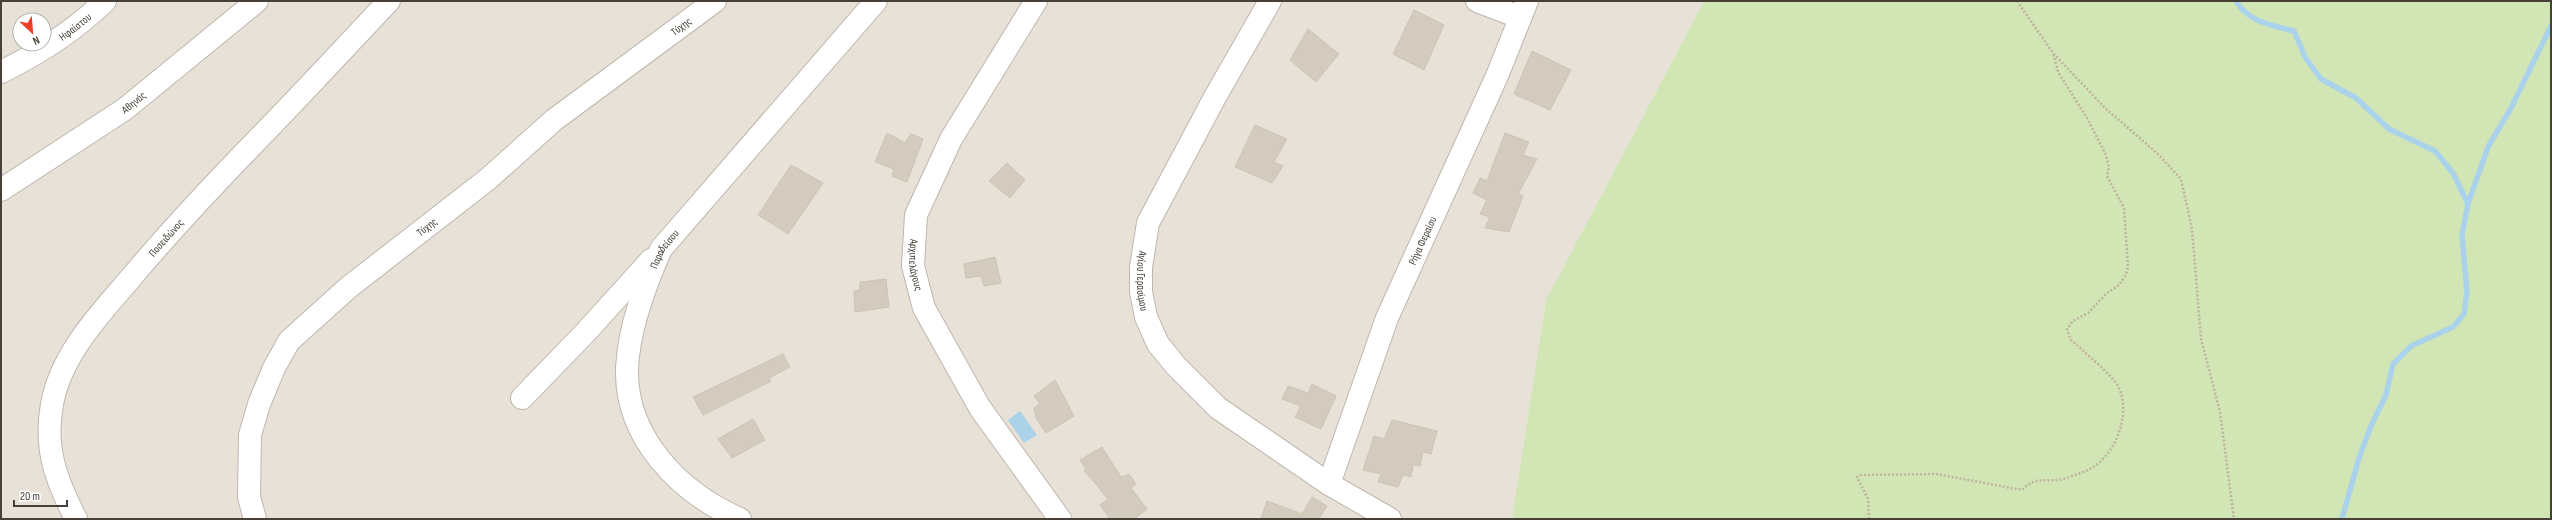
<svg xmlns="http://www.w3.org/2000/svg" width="2552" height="520" viewBox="0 0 2552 520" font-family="'Sofia Sans Condensed',sans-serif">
<rect width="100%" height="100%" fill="#f3f0e9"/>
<path fill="#e7e1d7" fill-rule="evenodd" d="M1,1H1704L1546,300L1512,519H1ZM20,20H44V44H20Z"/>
<path fill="#d1e5b5" d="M1704,1H2551V519H1512L1546,300Z"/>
<path fill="#aad3eb" d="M1020,411L1037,435L1024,443L1008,420Z"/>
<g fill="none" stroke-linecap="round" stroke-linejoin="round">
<path stroke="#aad3eb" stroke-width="5.5" d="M2236,1C2248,22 2273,26 2294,31L2305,57L2321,79L2356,98L2389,129L2435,151L2453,173L2468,204
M2342,519L2359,458L2371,426L2386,395L2393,364L2411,346L2453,327L2464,314L2467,292L2462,235L2468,204L2488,147L2511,108L2551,26"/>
</g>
<path fill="#d4cbbf" stroke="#cec3b3" d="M1414,10L1444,25L1424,70L1393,54Z
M1308,29L1339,54L1316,82L1290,60Z
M1532,51L1571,70L1550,110L1514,94Z
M1255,125L1287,139L1274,162L1283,166L1272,183L1235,167Z
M887,133L905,143L911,134L923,139L907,182L892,176L894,169L875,162Z
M1505,133L1529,142L1523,155L1537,159L1518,194L1523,196L1509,232L1485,228L1490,217L1480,214L1487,200L1473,193L1480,178L1487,181Z
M1007,163L1025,180L1010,198L989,181Z
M791,165L823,183L788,234L758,215Z
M995,257L1001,283L984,286L981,276L966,278L964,264Z
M886,279L889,307L855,312L854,291L860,290V282Z
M783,354L790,367L769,378L771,381L703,415L693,397Z
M1055,380L1074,416L1046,433L1036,418L1034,408L1040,404L1034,396Z
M1312,384L1336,396L1321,429L1295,417L1301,406L1282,399L1288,386L1308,393Z
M753,419L765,440L732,458L718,439Z
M1392,420L1437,431L1431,454L1423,452L1420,466L1413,465L1411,477L1403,475L1398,487L1378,482L1381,474L1363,470L1374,436L1384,439Z
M1102,447L1121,477L1129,474L1136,484L1131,488L1147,509L1134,519H1110L1100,505L1108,499L1084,470L1086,469L1080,460Z
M1312,497L1327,506L1319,519H1261L1267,501L1302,514Z"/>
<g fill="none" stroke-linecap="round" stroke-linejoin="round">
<defs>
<g id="minor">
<path id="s1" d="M1036,1L951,139L916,215L913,266L924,308L980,408L1060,519"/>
<path id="s2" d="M1270,1L1215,97L1148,223L1141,267V292L1146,317L1158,344L1176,366L1218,408L1329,484L1390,519"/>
<path d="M1477,1L1519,17"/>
<path id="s3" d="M1,72C40,53 74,31 105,1"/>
<path id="s4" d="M1,190L125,109L257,1"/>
<path d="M522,398L585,333L651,260"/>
<path id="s5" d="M1329,484L1387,318L1497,76L1527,1"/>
<path id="s6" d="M76,519C56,480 44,449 52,404C61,355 98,316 129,280C171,230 217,181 263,134C306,90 347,45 389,1"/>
<path id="s7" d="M255,519L249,497L250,435L259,404L274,368L289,341L349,287L488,179L554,120L715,1"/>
<path id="s8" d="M740,519C680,493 625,438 627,368C629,327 645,285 661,249L876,1"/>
</g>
</defs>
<use href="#minor" stroke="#beb7ac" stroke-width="24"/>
<path stroke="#bfb29e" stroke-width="2.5" stroke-dasharray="2 2" stroke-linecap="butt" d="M2017,1L2053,53L2105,108L2158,154L2181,179L2192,229L2201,339L2220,412L2234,519
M1869,519L1868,499L1857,477L1861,475L1936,474L2022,490C2037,474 2048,484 2067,478C2074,475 2082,473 2090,469C2116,455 2132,413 2118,386C2111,374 2082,350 2070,339L2067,329L2073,321L2088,313L2106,294L2119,285L2126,275L2128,267L2124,208L2107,176L2109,167L2106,155L2087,118L2058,72L2053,53"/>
<use href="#minor" stroke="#fff" stroke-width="22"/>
</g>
<g text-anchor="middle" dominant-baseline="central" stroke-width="3" stroke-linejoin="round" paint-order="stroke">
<g font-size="11" fill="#464038" stroke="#fff">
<text stroke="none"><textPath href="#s3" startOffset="87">Ηφαίστου</textPath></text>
<text stroke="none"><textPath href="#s7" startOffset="690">Τύχης</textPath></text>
<text stroke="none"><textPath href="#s4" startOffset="159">Αθηνάς</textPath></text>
<text stroke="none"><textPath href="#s7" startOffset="366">Τύχης</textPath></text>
<text stroke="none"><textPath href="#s6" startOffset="324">Ποσειδώνος</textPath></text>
<text stroke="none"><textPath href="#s5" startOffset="261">Ρήγα Φεραίου</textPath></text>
<text stroke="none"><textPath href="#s8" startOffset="326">Παραδείσου</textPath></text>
<text stroke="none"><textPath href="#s1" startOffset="296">Αρχιπελάγους</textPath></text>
<text stroke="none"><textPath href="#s2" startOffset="312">Αγίου Γερασίμου</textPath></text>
</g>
</g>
<rect width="2552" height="520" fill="none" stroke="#464038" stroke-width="4"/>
<g transform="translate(32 32) rotate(154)"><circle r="19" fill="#ffffff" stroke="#b5b3af"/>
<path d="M0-3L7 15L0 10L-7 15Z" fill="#eb3e28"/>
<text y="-6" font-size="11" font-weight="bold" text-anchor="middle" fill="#464038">N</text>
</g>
<path d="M14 500v6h53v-6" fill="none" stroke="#464038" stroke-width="2"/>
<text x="20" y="500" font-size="12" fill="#464038" stroke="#ffffff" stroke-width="3" paint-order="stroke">20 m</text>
</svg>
